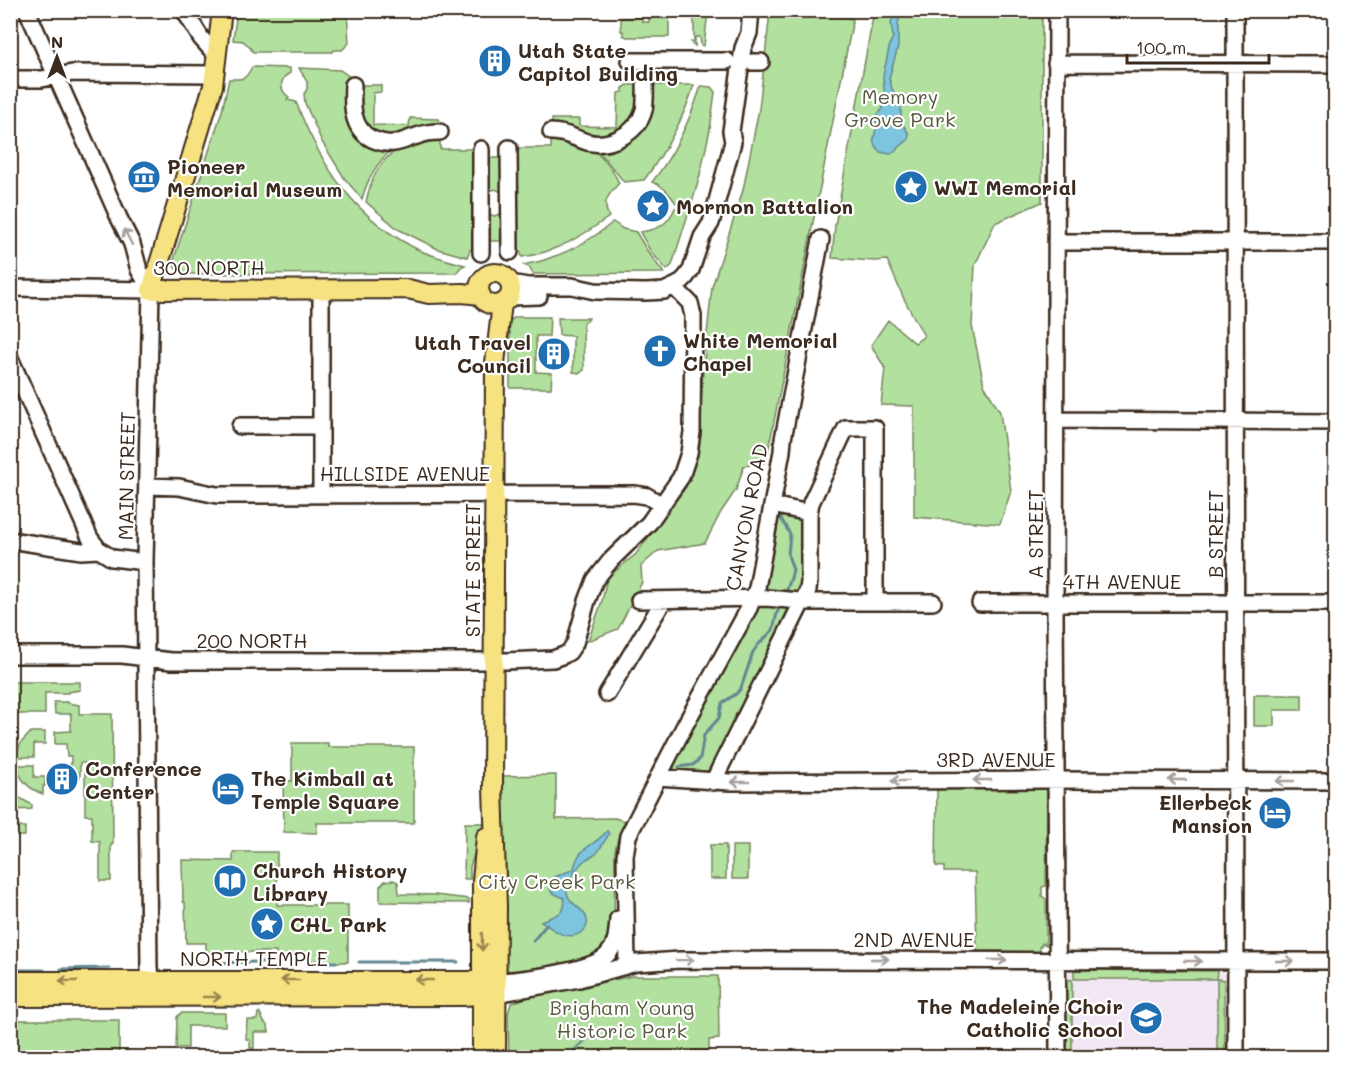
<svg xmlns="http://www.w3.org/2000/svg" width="1346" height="1068" viewBox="0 0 1346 1068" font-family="Mali,sans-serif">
<rect width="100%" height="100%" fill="#fff"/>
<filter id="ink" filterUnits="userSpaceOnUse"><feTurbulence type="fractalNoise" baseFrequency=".0167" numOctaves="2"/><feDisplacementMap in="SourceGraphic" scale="12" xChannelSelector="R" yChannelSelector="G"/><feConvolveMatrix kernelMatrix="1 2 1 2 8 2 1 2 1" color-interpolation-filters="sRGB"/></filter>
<g filter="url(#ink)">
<path fill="#f2e8f5" d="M1075,970L1222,971L1226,976L1227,979V1057L1065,1058V979L1067,974Z"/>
<path fill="#b2e09e" stroke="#76855e" stroke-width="1.5" d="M237,11H347L349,43L342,50H334L333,52H253L248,45L244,42L243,41L233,40Z
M697,11H708L704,46L701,45L700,37H695V46L691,42L694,41V14H699Z
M769,11H818L853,19L766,462L744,466L736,490L721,512L705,543L658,551L641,566L642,582L618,629L588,641L602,601L607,578L636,554L686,487L699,439L703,371L712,287L743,190L759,109L769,21Z
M874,11H1042V202L995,223L975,265L972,326L984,385L1000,412L1011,491L1000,524L914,517V406L881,405L885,368L871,345L888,320L915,343L924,336L904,299L887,260L875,261L832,258L835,225Z
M642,17V22H649V18L669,17V37H627L623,35V31H621V18Z
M252,67L290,68V73C279,79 279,90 289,97L287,100L296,102C321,167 356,220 421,251C435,257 450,261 465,265L461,267L456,273L185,274C177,272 172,267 174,259L222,111L229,79C244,79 245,80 252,67Z
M299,68L340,70L350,77V116L394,147C377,163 368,177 362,199L345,179L322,142L305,103L304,94L307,89V82Z
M358,85H381V92L373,93V125L409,126L410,118L439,119V128L389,139L363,130Z
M628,85H641V103L633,123L605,140L552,129V119H579V126L617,127L618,93L623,92V88Z
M649,85H694C683,120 666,151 644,180L624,182L596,148L626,139Z
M701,86L711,87L715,92L710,129L700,175L692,203H676C669,194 665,186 652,182C675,154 690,120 701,86Z
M551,135C561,138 574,139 584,144C599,152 612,168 619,183C609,195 601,200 609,217C582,236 555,253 522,257L521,252L517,249L513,148H551Z
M440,136V149H477L475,249L470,250L467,257L438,249L398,229L366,202C370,181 380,160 398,149C410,143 427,140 440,136Z
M485,158H504V193L495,189L486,193Z
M675,208H690L672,265L667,270L651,252L640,232C657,230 668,225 675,208Z
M487,213L494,216L503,213L504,241H485Z
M613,222L623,229L636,232L648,252L664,273L533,274L529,267L524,265C531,263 540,262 547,259C571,251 593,239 613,222Z
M550,317L549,336H536V372L552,373L551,388H510V332L508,331L509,321L516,317Z
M558,318H589L588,320L583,324L584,370L580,373L573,372V336L559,335Z
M777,513L797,517L802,521L804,584L709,773L674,771V764L719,679L758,610Z
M11,682H80V690L68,692V693H45V714H15V719H11Z
M1254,695H1302V710H1274V726H1254Z
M54,702H67L68,703L79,705V714H112L113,844L111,845V881H100V842L92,841V815H85V763H80V777L71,787L58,794V787H55V777H67V765H71V756H67L66,744H55V732L71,731V714H55Z
M31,732H45V744H34V757H16L20,744Z
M292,743H328V747H414V823H317V833L284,832L283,781H292Z
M16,765H34V777H45V786H43V794C28,789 20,780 16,765Z
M556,775V819L615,818L625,821L618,838L615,850L614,933L599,956L517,975L509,972L504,965L500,776Z
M11,787L18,797L32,805V809L15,810V827H25V836H11Z
M939,788H1044L1047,791L1046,886L1042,887V896L1046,899V945L1042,943L1041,946L1039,947L1041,951L1035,952L977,951L975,872H944V867L936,866L937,789Z
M465,823H484L470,867V879H464Z
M710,845H726V879H710Z
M732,846H748V879H732Z
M233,852H277V905H348V962H307L306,954L297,955V959H276V952H206V943H186L185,902H183L182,860L233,861Z
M393,880L398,882L399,894L435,895L469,899V903L380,902V886L385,881Z
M1074,970L1217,971L1216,979H1074Z
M633,976H718L719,1039L709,1040V1050L640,1054V1058L509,1057L508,1014L511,1003L529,997Z
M1065,979L1072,980V1057H1065Z
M1217,979L1224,980L1225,1057H1217Z
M181,1013H225V1026H188V1048H176L177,1017Z
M258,1013H260L264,1022L268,1026L269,1032H254V1057H250H252V1048H250V1040L246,1039L247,1020H257Z
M10,1020H119V1057H11Z"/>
<path fill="#7dc5de" stroke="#638791" stroke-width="1.5" d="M895,11H902L898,23V47L889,78L892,89L901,103V117L902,123L909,134L908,140L891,154L880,152C870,140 874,142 876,128C876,127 875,118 875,117L882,110L885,102L883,76L890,44L893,37L891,23Z
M607,831L609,834C605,840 601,847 597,853C593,857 589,857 585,860C580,864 568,880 567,886C564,905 585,906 587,920C588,925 586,929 582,932C567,942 553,930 541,921C552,916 568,915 564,898L551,892L549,883L555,877L574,869C578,846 594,847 607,831Z"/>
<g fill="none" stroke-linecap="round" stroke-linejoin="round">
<path stroke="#638791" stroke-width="3" d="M780,517L790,534L788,555L793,570L791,578L785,595
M679,767L693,765L700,759L704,735L719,718L722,703L736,694L741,688L753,652L758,645L773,630L777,613L781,603
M533,941L547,924
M278,962H297
M307,962H336
M359,962H458
M184,963L270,962
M61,969L109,968
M10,970H44
M522,1054H571L588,1037"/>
<defs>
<path id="minor" d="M27,10L119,218L132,244L139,270L151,290L145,562L149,969L154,981L153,990
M184,10L201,38L217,56
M1057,10L1055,610L1058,1058
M1235,10L1236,1058
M630,61H727
M752,62H761
M1056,63L1336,64
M10,79H42L72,73L215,74
M353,85C352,104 351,129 372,139C379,142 386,144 394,143C403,142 409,138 417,136C424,133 432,132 440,132
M551,132C566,132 574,138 587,142C610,148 638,133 644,110C646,100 645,87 645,77
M509,148L510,252
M1056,242H1336
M481,253V149
M510,283L528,286H572L595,291L646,292L664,291L679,284L686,277L691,270L702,237L711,223L733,142L731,131L743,48L749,33L751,10
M10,288L151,290
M321,290V495
M509,297L539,296
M10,358L90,538L99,550L112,558L145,562
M1056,420L1336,422
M240,426H321
M147,486L179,487L217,495L634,494L647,496L662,505
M772,505L809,513
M10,540L81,551L99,550
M639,600L766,598L811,602H933
M980,603H1336
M10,655H122L171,661H505L553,659L564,655L569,652L575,643L587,601L595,580L611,560L649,523L681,477L689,453L692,432L693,316L690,303L674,287
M607,694L664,600
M658,777L730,782L1045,780L1336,781
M713,782L808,590L809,582V513L811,503L846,428H875V602
M627,965L625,856L628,836L685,725L749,608L757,588L782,451L783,439L821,239
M497,981C520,980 594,971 608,954C617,944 617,932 618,919
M496,994L579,979L636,963L680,960L1336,961"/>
<path id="major" d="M222,10L213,86L151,290L408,289L429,294L462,293L481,295
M479 289a16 16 0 1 1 32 0a16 16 0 1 1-32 0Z
M10,981H497
M10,997L464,996L496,994
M482,1058V881L486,837
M496,1058L497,906L493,788L495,363L502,303"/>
</defs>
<use href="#minor" stroke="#3b2a1e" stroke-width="20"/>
<use href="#major" stroke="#3b2a1e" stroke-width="22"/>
<use href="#minor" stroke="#fff" stroke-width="15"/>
<use href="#major" stroke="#f7e281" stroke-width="18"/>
</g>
<defs><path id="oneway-shaft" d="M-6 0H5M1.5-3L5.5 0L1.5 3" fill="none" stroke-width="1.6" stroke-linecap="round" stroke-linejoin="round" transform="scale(1.5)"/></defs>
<g stroke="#a79f9a">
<use href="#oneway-shaft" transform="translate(128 237) rotate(-117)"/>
<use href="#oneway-shaft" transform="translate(982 780) rotate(180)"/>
<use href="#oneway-shaft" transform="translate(1177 780) rotate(-180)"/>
<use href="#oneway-shaft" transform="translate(900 781) rotate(179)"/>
<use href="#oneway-shaft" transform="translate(1285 781) rotate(-180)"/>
<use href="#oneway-shaft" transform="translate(740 782) rotate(-180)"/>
<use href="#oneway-shaft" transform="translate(880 959)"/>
<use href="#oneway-shaft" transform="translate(685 960) rotate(-1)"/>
<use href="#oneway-shaft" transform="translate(998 960)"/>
<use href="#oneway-shaft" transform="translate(1193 961)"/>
<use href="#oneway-shaft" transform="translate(1285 961)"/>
</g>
<g stroke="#998650">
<use href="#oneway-shaft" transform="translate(482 942) rotate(89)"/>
<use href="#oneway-shaft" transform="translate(290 980) rotate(180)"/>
<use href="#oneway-shaft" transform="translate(424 980) rotate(180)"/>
<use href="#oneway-shaft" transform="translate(68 981) rotate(180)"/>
<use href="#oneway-shaft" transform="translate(212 997)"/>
</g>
</g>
<defs>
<symbol id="building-disc" viewBox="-11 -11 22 22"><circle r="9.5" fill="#1f6fb2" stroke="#fff"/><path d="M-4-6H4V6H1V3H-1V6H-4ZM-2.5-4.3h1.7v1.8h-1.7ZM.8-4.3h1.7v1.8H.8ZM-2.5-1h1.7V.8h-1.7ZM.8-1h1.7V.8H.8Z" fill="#fff"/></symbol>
<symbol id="museum-disc" viewBox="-11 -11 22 22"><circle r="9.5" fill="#1f6fb2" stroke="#fff"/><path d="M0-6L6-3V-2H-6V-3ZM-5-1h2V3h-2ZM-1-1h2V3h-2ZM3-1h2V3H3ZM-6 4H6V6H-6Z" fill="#fff"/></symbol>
<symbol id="sight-disc" viewBox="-11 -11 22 22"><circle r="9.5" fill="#1f6fb2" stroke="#fff"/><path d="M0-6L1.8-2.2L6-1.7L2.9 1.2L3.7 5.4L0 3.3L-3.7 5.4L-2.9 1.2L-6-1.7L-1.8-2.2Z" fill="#fff"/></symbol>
<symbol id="church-disc" viewBox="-11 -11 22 22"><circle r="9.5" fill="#1f6fb2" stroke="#fff"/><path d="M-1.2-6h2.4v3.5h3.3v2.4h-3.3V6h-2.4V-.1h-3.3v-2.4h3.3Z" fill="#fff"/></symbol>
<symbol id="hotel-disc" viewBox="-11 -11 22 22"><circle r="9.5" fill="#1f6fb2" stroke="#fff"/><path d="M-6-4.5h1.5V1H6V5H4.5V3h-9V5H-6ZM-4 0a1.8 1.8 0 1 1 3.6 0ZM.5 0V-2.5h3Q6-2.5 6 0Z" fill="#fff"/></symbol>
<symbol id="library-disc" viewBox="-11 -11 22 22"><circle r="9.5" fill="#1f6fb2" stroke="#fff"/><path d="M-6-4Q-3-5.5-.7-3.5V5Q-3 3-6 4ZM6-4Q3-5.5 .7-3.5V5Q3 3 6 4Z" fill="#fff"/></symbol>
<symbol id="school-disc" viewBox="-11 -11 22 22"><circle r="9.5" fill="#1f6fb2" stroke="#fff"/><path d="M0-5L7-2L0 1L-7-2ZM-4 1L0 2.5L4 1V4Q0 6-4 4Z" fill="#fff"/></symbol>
</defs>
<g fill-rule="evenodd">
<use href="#building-disc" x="476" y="42" width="38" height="38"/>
<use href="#museum-disc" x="125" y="158" width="38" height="38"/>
<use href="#sight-disc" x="892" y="168" width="38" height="38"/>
<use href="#sight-disc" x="634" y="187" width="38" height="38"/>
<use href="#church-disc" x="641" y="332" width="38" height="38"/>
<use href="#building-disc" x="535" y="335" width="38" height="38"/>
<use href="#building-disc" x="43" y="760" width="38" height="38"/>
<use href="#hotel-disc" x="209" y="770" width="38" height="38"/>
<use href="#hotel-disc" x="1256" y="794" width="38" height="38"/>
<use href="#library-disc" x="211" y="862" width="38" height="38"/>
<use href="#sight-disc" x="248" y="905" width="38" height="38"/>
<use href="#school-disc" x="1127" y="999" width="38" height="38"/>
</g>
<g text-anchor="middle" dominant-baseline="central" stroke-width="4.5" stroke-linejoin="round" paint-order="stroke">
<g font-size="20" font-weight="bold" fill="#3b2a1e" stroke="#fff" text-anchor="start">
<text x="518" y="50">Utah State<tspan x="518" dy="23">Capitol Building</tspan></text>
<text x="167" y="166">Pioneer<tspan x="167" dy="23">Memorial Museum</tspan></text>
<text x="934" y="187">WWI Memorial</text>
<text x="676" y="206">Mormon Battalion</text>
<text x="683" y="340">White Memorial<tspan x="683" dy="23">Chapel</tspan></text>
<text x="531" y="342" text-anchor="end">Utah Travel<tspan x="531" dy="23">Council</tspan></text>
<text x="85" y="768">Conference<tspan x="85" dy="23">Center</tspan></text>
<text x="251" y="778">The Kimball at<tspan x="251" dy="23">Temple Square</tspan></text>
<text x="1252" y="802" text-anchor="end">Ellerbeck<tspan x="1252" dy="23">Mansion</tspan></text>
<text x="253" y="870">Church History<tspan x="253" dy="23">Library</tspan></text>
<text x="290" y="924">CHL Park</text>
<text x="1123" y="1006" text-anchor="end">The Madeleine Choir<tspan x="1123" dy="23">Catholic School</tspan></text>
</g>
<g font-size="20" fill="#59583e" stroke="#fff">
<text x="900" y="96">Memory<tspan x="900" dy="23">Grove Park</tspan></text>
<text x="557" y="881">City Creek Park</text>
<text x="622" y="1007">Brigham Young<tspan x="622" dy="23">Historic Park</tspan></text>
</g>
<g font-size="20" fill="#3b2a1e" stroke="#fff">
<text x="209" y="267">300 NORTH</text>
<text x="405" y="473">HILLSIDE AVENUE</text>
<text transform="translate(126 476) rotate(-89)">MAIN STREET</text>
<text transform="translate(746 517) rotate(-79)">CANYON ROAD</text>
<text transform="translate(1035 534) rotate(-90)">A STREET</text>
<text transform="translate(1215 534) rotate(-90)">B STREET</text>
<text transform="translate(472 570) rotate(-90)">STATE STREET</text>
<text x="1122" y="581">4TH AVENUE</text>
<text x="252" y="640">200 NORTH</text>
<text x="996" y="759">3RD AVENUE</text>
<text x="914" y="939">2ND AVENUE</text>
<text x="254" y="958">NORTH TEMPLE</text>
</g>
</g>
<rect width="1346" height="1068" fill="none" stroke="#fff" stroke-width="36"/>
<rect x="18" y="18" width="1310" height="1032" fill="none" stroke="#3b2a1e" stroke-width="2" filter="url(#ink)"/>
<g transform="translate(57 57)" stroke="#ffffff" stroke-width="4.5" paint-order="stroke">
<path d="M0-4.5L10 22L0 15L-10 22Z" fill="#3b2a1e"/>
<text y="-9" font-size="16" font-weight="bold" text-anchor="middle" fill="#3b2a1e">N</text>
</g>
<path d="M1127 54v9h142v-9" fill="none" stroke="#3b2a1e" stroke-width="3"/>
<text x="1136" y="54" font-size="18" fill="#3b2a1e" stroke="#ffffff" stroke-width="4.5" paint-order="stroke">100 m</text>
</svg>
